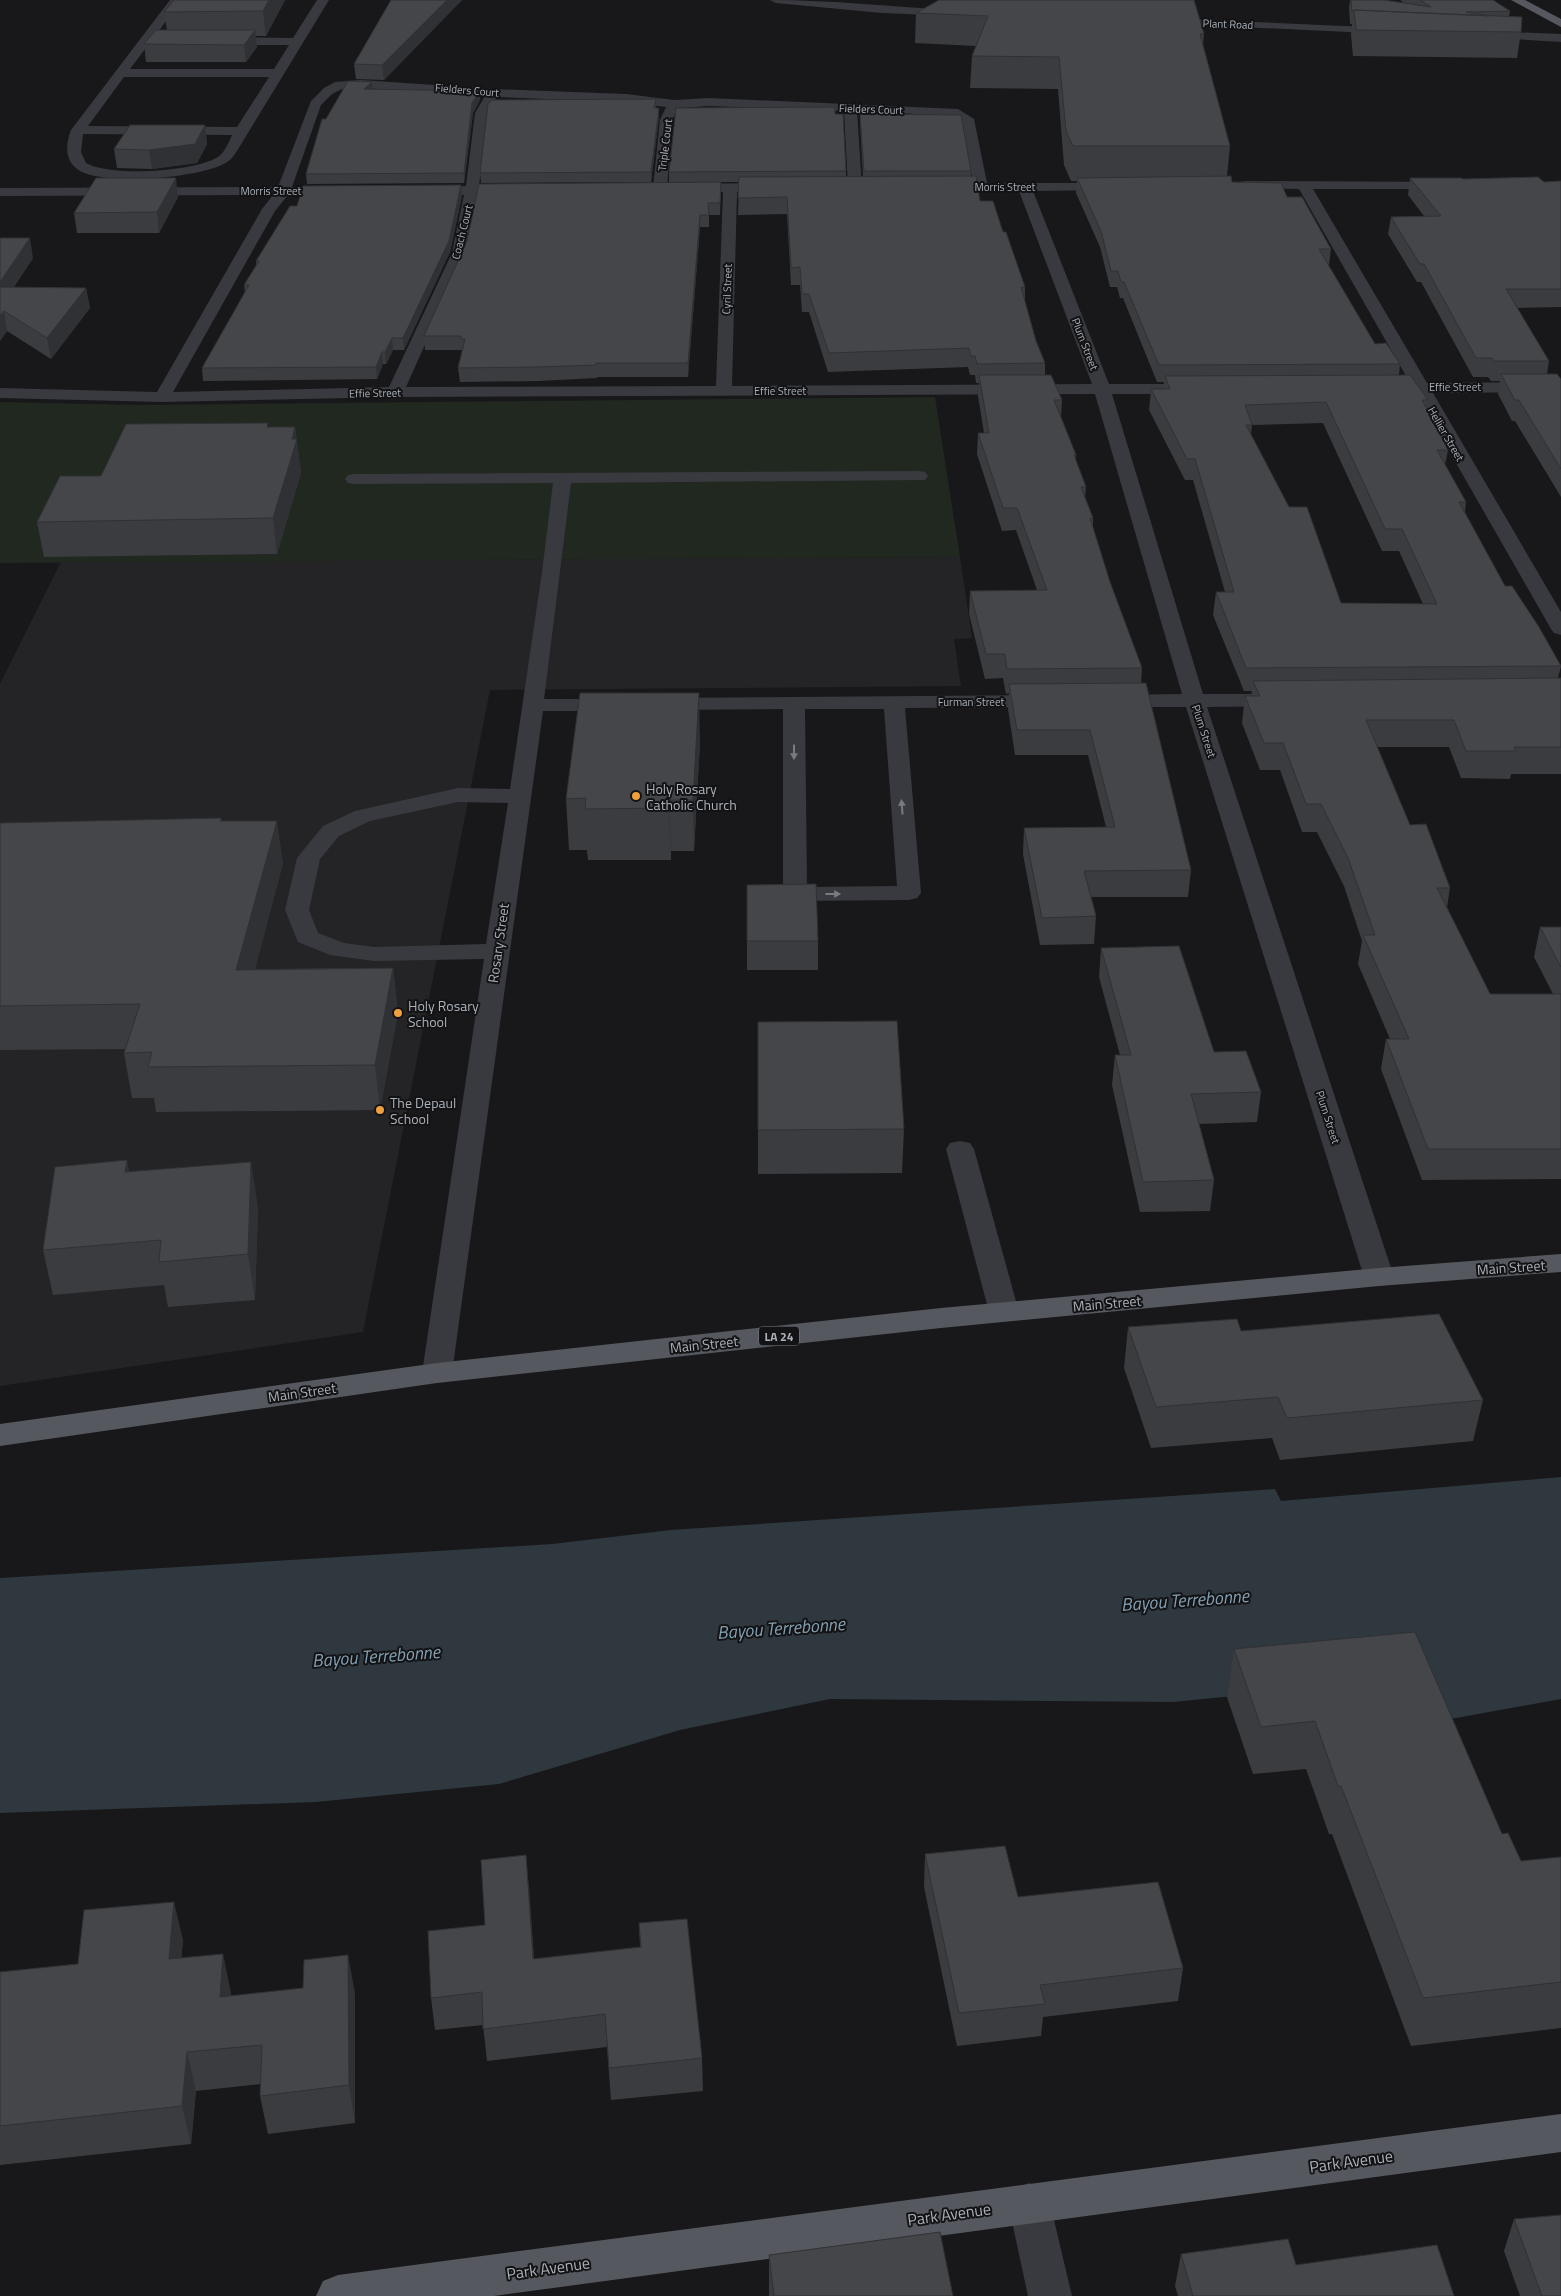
<svg xmlns="http://www.w3.org/2000/svg" width="1561" height="2296" viewBox="0 0 1561 2296" font-family="'Titillium Web',sans-serif">
<rect width="100%" height="100%" fill="#18181a"/>
<path fill="#242427" d="M960,557L972,638L954,639L961,686L490,690L363,1332L0,1386V684L61,562Z"/>
<path fill="#202820" d="M935,397L960,557L0,563V402L142,405Z"/>
<path fill="#2e383e" d="M1561,1477V1699L1456,1718L1422,1722L1399,1680L1173,1702L830,1699L680,1730L499,1784L316,1802L0,1813V1578L552,1544L671,1530L1275,1489L1281,1501Z"/>
<g fill="none" stroke-linecap="round" stroke-linejoin="round">
<path fill="#393a3f" fill-rule="evenodd" d="M170,0H182L130,69H274L289,45H218L212,41L218,37L293,38L317,0H329L237,151C234,155 232,159 227,162C204,178 100,187 77,169C64,159 66,143 71,130ZM124,77H269L237,127L88,126ZM83,134L232,135C229,142 225,152 218,157C194,172 110,177 86,163L81,152Z
M770,0C832,0 893,7 955,10L961,13L955,16L882,13L776,3Z
M1163,18L1390,28L1396,31L1390,34L1159,23L1157,21Z
M1483,31L1561,34V42L1479,37L1477,35L1479,33Z
M361,80L493,89L626,94L674,100L709,98L958,109L974,119L987,183H1120L1122,186L1120,189L1115,190L1033,191L1109,384H1200L1206,385L1208,389L1206,393L1200,394H1112L1203,694H1282L1289,696L1293,700L1289,704L1282,706L1207,707L1394,1277L1389,1284L1379,1286L1369,1284L1364,1277L1186,707H1113L1106,705L1102,701L1106,697L1113,695L1182,694L1095,394L395,397L162,402L0,398V388L157,392L262,209L273,195L0,196V188L278,187L311,101L324,88L335,82ZM361,88L485,96L475,113L466,186L425,187L418,191L425,195H464L452,253L389,387L173,392L275,211L288,195H340L347,191L340,187H292L321,105L332,94L342,89ZM497,97L626,102L666,107L660,120L653,188L660,192L667,188L672,120L679,108L709,106L844,111L848,187L855,191L862,187L857,111L955,116L962,121L973,183H940L933,187L940,191H1019L1092,384L732,386L737,192L780,190L782,187L775,183L683,184L676,188L683,192H723L716,386L406,387L466,253L478,195L515,194L522,190L515,186H479L487,113Z
M1245,181L1452,182L1454,185L1447,189H1313L1427,383L1561,382V392L1433,393L1561,612V635L1554,633L1551,629L1416,393L1377,392L1375,388L1377,384L1410,383L1299,189L1240,188L1238,185L1240,182Z
M919,471L925,472L928,476L925,480L571,483L544,699H617L624,701L628,705L624,709L617,711H543L452,1373L448,1380L437,1383L426,1380L422,1373L484,959L374,961L330,955L298,942L285,910L297,858L323,826L355,811L458,788L510,789L542,572L553,483L354,484L348,483L345,479L348,475L354,474ZM458,802L508,803L486,944L374,947L344,943L318,933L309,910L320,859L339,836L370,821Z
M1045,695L1052,697L1056,701L1052,705L1045,707L905,708L921,893L917,898L909,900L795,901L787,899L783,894V709L663,710L656,708L652,704L656,700L663,698ZM805,709H884L897,886L807,887Z
M960,1141L970,1143L974,1149L1019,1312L1015,1319L1004,1322L993,1319L989,1312L946,1149L950,1143Z
M1029,2183L1044,2189L1050,2203L1072,2296H1028L1008,2203L1014,2189Z"/>
<path fill="#55585e" fill-rule="evenodd" d="M1511,0H1525L1561,19V27Z
M1561,1254V1272L1379,1286L941,1328L437,1383L0,1446V1424L437,1363L941,1308L1379,1268Z
M1561,2114V2152L494,2296H316L323,2281L338,2275Z"/>
</g>
<path fill="#3b3c40" fill-rule="evenodd" d="M285,0L266,36H255L257,47L246,62H146L144,44L167,30L164,12Z
M391,0H462L384,80L356,79L354,64Z
M939,0L1204,34L1203,46L1230,146L1227,176L1232,182L1287,197L1331,249L1329,265H1328L1375,344L1400,364L1399,375L1428,400L1427,410L1448,450L1445,465L1466,502L1465,512L1505,586L1561,666L1558,678H1561V774H1511L1510,779L1461,778L1449,747H1377L1410,825L1450,888L1447,907L1490,994H1553L1534,957L1540,927H1561V1179L1422,1180L1381,1069L1386,1039H1390L1358,964L1362,941L1344,886L1317,832H1302L1280,770H1260L1242,723L1245,696H1251L1252,691H1244L1213,615L1216,592H1225L1193,480H1185L1149,410L1151,389H1163L1164,382H1157L1123,298H1120L1117,287H1110L1100,247L1076,193L1077,181H1071L1064,165L1058,89L970,88L972,56L976,46L915,43L916,13ZM1323,423L1382,551H1399L1423,604L1341,603L1289,507L1251,434L1252,425Z
M1350,0H1384L1404,3L1400,0H1493L1510,11L1509,17L1521,32L1517,58L1353,56L1351,35L1352,24H1350L1349,7Z
M373,90L480,91V100L473,113L464,183L307,184L306,174L326,119Z
M656,99V108L659,117L651,182L481,183L480,173Z
M860,114L971,171V176L980,201L1003,232L1025,287V301L1036,341L1045,363V375L1062,400L1061,416L1076,455V461L1086,487L1085,498L1093,518V527L1110,582L1142,668L1141,683L1191,870L1188,897H1091L1096,916L1094,944L1040,945L1023,854L1024,828L1106,827L1088,755H1015L1008,709L1009,693L1006,694L1003,678L985,679L969,614L970,591L1037,590L1016,530L1002,531L977,454L978,433H984L978,396L979,383H976L975,375H970L968,367L828,372L809,312H802L800,285H791L787,214L738,215L739,182H669V172L846,171V177H863L860,124Z
M205,125L207,144L197,163L152,169L117,168L114,149Z
M1410,178L1544,182L1561,181V307L1517,308L1549,361L1547,374L1561,379V497L1515,421H1512L1498,394L1500,381H1491L1488,377H1473L1421,282H1417L1388,234L1391,217L1424,216L1408,195Z
M721,182L720,215H709V227H700L688,377H597V378L539,381L460,382L458,368L462,353V350H425L424,336Z
M461,185L462,196L450,252L404,350H393L386,364H383L377,379L203,381L202,368L245,293L244,285L256,265V261L297,206Z
M178,197L159,233H77L74,213Z
M0,238L33,258L14,287L86,288L90,308L51,359L7,331L0,341Z
M269,427H295L301,473L277,554L44,557L37,522L101,476Z
M700,742L694,851H671V860H588L587,850H569L566,799Z
M221,818L222,821L283,863L255,969L393,968L398,1013L380,1110L156,1112L154,1098H132L124,1053L125,1049L0,1050V823Z
M747,941H818V970H747Z
M1101,948L1214,1052L1261,1092L1257,1122L1199,1124L1214,1180L1210,1211L1140,1212L1112,1085L1115,1055H1120L1099,977Z
M758,1022L904,1129L902,1173L758,1174Z
M129,1172L258,1207L255,1300L168,1307L164,1285L53,1295L43,1250Z
M1128,1327L1241,1331L1483,1400L1473,1441L1280,1460L1272,1438L1151,1448L1124,1368Z
M1234,1649L1502,1834L1521,1861L1561,1857V2028L1411,2046L1332,1834H1329L1306,1769L1253,1774L1227,1697Z
M925,1854L1018,1897L1183,1968L1178,2001L1043,2017L1041,2036L957,2046L924,1887Z
M529,1888L534,1959L640,1947L639,1923L702,2058L703,2091L611,2100L607,2047L487,2061L483,2025L435,2030L431,1998L485,1925Z
M183,1940L181,1958L231,1993V1996L355,1993V2123L268,2134L260,2096L261,2084L196,2091L191,2144L0,2165V1972L78,1964Z
M1514,2219L1561,2296H1520L1504,2251Z
M1181,2254L1296,2265L1454,2296H1178L1175,2286Z
M769,2255L953,2296H769Z"/>
<path fill="#303134" d="M269,0H285L266,36L263,11Z
M447,0H462L384,80L382,65Z
M255,30L257,47L246,62L244,45Z
M372,82L373,91L364,89Z
M480,91V100L473,113L464,183V173L472,103Z
M659,108V117L651,182V172Z
M205,125L207,144L197,163L152,169L149,150Z
M176,178L178,197L159,233L157,212Z
M461,185L462,196L450,252L404,350L403,338Z
M700,215V227L688,377V363Z
M30,238L33,258L0,307V282Z
M86,288L90,308L51,359L47,338Z
M4,311L7,331L0,341V316Z
M392,338L393,350L386,364L385,352Z
M382,352L383,364L377,379L376,367Z
M295,427L301,473L277,554L273,518L292,439Z
M699,693L700,742L694,851L693,800Z
M669,800L671,851V860L669,808Z
M277,821L283,863L243,1014L236,970Z
M393,968L398,1013L380,1110L375,1065Z
M127,1160L136,1205L125,1172Z
M251,1162L258,1207L255,1300L248,1254Z
M526,1855L529,1888L536,1991L533,1959Z
M174,1902L183,1940L178,1998L169,1959Z
M223,1954L231,1993L228,2036L220,1997Z
M348,1955L355,1993V2123L349,2085Z
M187,2052L196,2091L191,2144L182,2106Z"/>
<path fill="#45464a" stroke="#303134" fill-rule="evenodd" d="M174,0H269L263,11L164,12Z
M391,0H447L382,65L354,64Z
M939,0H1194L1204,34H1200L1230,146H1073L1066,131L1059,57L972,56L988,16L916,13Z
M1351,0H1384L1431,7L1420,0H1493L1510,11L1466,12L1489,16L1354,10V11H1352Z
M1354,10L1522,17L1521,32L1356,30Z
M156,30H255L244,45L144,44Z
M348,81L372,82L364,89L480,91L472,103L464,173L306,174L322,119H326Z
M656,99L654,108H659L651,172L480,173L488,104L491,100Z
M835,107V114H843L846,171L669,172L676,108Z
M860,114L961,115L971,171H864Z
M130,125H205L195,144L149,150L114,149Z
M976,176L980,201H993L1003,232H1006L1025,287H1021L1036,341L1045,363L977,364L975,356H971L969,348L829,353L809,294H802L800,267L791,268L787,197L738,198L739,177Z
M1231,176L1232,182L1281,183L1287,197H1302L1331,249H1319L1375,344L1386,343L1400,364L1159,365L1124,282H1121L1118,271H1111L1101,231L1077,178Z
M1538,177L1544,182L1561,181V289H1506L1549,361H1494L1492,358H1476L1424,264H1420L1391,217L1441,216L1410,178H1461L1463,179Z
M96,178H176L157,212L74,213Z
M721,182L720,203H708L709,215H700L688,363H596V365L538,367L458,368L465,339H461V336H424L467,241L479,184Z
M461,185L449,241L403,338H392L385,352H382L376,367L202,368L249,285H244L259,261H256L290,206H297L303,186Z
M0,238H30L0,282Z
M0,287L86,288L47,338L4,311L0,316Z
M1501,374H1557L1561,379V469L1519,400H1515Z
M979,375H1051L1062,400H1054L1076,455H1074L1086,487H1081L1093,518H1090L1110,582L1142,668L1007,669L1005,654H986L970,591L1047,590L1017,508H1003L978,433H989Z
M1410,375L1428,400H1422L1448,450H1437L1466,502H1459L1505,586H1512L1539,627L1561,666L1246,668L1216,592H1234L1195,459H1187L1151,389H1170L1165,376ZM1326,402L1385,529H1402L1437,604L1341,603L1307,507H1289L1246,425H1252L1245,405Z
M268,423L267,427H295L292,439H297L273,518L37,522L60,476H101L126,424Z
M1561,678V747H1514L1516,751H1466L1454,720H1366L1410,825L1426,824L1450,888H1437L1490,994H1561V1149H1428L1386,1039H1409L1363,935H1375L1348,858L1321,804H1306L1283,743H1264L1245,696H1260L1253,681Z
M1146,683L1191,870L1084,871L1096,916L1042,918L1024,828L1115,827L1090,730H1017L1009,684Z
M580,693H699L693,800H669V808L585,809L586,798L566,799Z
M221,818L220,821H277L236,970L393,968L375,1065L148,1067L152,1052L124,1053L140,1004L0,1006V823Z
M816,884L818,941H747V885Z
M1540,927H1561V967Z
M1179,946L1214,1052L1246,1051L1261,1092L1191,1094L1214,1180L1143,1182L1115,1055H1131L1101,948Z
M897,1021L904,1129L758,1130V1022Z
M127,1160L125,1172L251,1162L248,1254L159,1262L161,1240L43,1250L55,1167Z
M1439,1314L1483,1400L1287,1418L1278,1397L1156,1407L1128,1327L1237,1319L1241,1331Z
M1415,1632L1502,1834L1508,1833L1521,1861L1561,1857V1982L1423,1998L1341,1786H1338L1315,1721L1261,1727L1234,1649Z
M1005,1846L1018,1897L1158,1882L1183,1968L1040,1985L1045,2004L959,2013L925,1854Z
M526,1855L533,1959L641,1947L639,1923L687,1919L702,2058L609,2068L605,2014L483,2029L482,1992L431,1998L428,1931L485,1925L481,1860Z
M174,1902L169,1959L223,1954L220,1997L303,1988L304,1960L348,1955L349,2085L260,2096L262,2045L187,2052L182,2106L0,2126V1972L78,1964L84,1910Z
M1561,2215V2296H1542L1514,2219Z
M940,2232L953,2296H774L769,2255Z
M1288,2239L1296,2265L1437,2245L1454,2296H1193L1181,2254Z"/>
<defs><path id="oneway-solid" d="M-6-.8H1V-3.2L6.5 0L1 3.2V.8H-6Z" transform="scale(1.25)"/></defs>
<g fill="#787b82">
<use href="#oneway-solid" transform="translate(794 752) rotate(90)"/>
<use href="#oneway-solid" transform="translate(902 807) rotate(-94)"/>
<use href="#oneway-solid" transform="translate(833 894)"/>
</g>
<g fill="#eda03d" stroke="#131315" stroke-width="2">
<circle cx="636" cy="796" r="5"/>
<circle cx="398" cy="1013" r="5"/>
<circle cx="380" cy="1110" r="5"/>
</g>
<g text-anchor="middle" dominant-baseline="central" stroke-width="4" stroke-linejoin="round" paint-order="stroke">
<g font-size="11" fill="#abb1b9" stroke="#131315">
<text transform="translate(1228 24) rotate(2)">Plant Road</text>
<text transform="translate(467 90) rotate(5)">Fielders Court</text>
<text transform="translate(871 109) rotate(2)">Fielders Court</text>
<text transform="translate(665 145) rotate(-83)">Triple Court</text>
<text x="1005" y="187">Morris Street</text>
<text x="271" y="191">Morris Street</text>
<text transform="translate(462 232) rotate(-76)">Coach Court</text>
<text transform="translate(727 289) rotate(-88)">Cyril Street</text>
<text transform="translate(1085 344) rotate(69)">Plum Street</text>
<text x="1455" y="387">Effie Street</text>
<text x="780" y="391">Effie Street</text>
<text transform="translate(375 393) rotate(-1)">Effie Street</text>
<text transform="translate(1446 434) rotate(60)">Hellier Street</text>
<text x="971" y="702">Furman Street</text>
<text transform="translate(1204 731) rotate(72)">Plum Street</text>
<text transform="translate(1328 1117) rotate(72)">Plum Street</text>
</g>
<rect fill="#131315" stroke="#7d8288" stroke-width="1" x="759" y="1326.5" width="40" height="19" rx="4"/>
<g font-size="12" font-weight="bold" fill="#abb1b9">
<text x="779" y="1336">LA 24</text>
</g>
<g font-size="14" fill="#abb1b9" stroke="#131315" text-anchor="start">
<text x="646" y="788">Holy Rosary<tspan x="646" dy="16">Catholic Church</tspan></text>
<text x="408" y="1005">Holy Rosary<tspan x="408" dy="16">School</tspan></text>
<text x="390" y="1102">The Depaul<tspan x="390" dy="16">School</tspan></text>
</g>
<g font-size="14" fill="#abb1b9" stroke="#131315">
<text transform="translate(498 943) rotate(-82)">Rosary Street</text>
<text transform="translate(1511 1267) rotate(-4)">Main Street</text>
<text transform="translate(1107 1303) rotate(-5)">Main Street</text>
<text transform="translate(704 1344) rotate(-6)">Main Street</text>
<text transform="translate(302 1392) rotate(-8)">Main Street</text>
</g>
<g font-size="16" fill="#abb1b9" stroke="#131315">
<text transform="translate(1351 2161) rotate(-8)">Park Avenue</text>
<text transform="translate(949 2214) rotate(-8)">Park Avenue</text>
<text transform="translate(548 2268) rotate(-8)">Park Avenue</text>
</g>
<g font-size="18" font-style="italic" fill="#83a1b3" stroke="#131315">
<text transform="translate(1185 1600) rotate(-4)">Bayou Terrebonne</text>
<text transform="translate(781 1628) rotate(-4)">Bayou Terrebonne</text>
<text transform="translate(376 1656) rotate(-4)">Bayou Terrebonne</text>
</g>
</g>
</svg>
